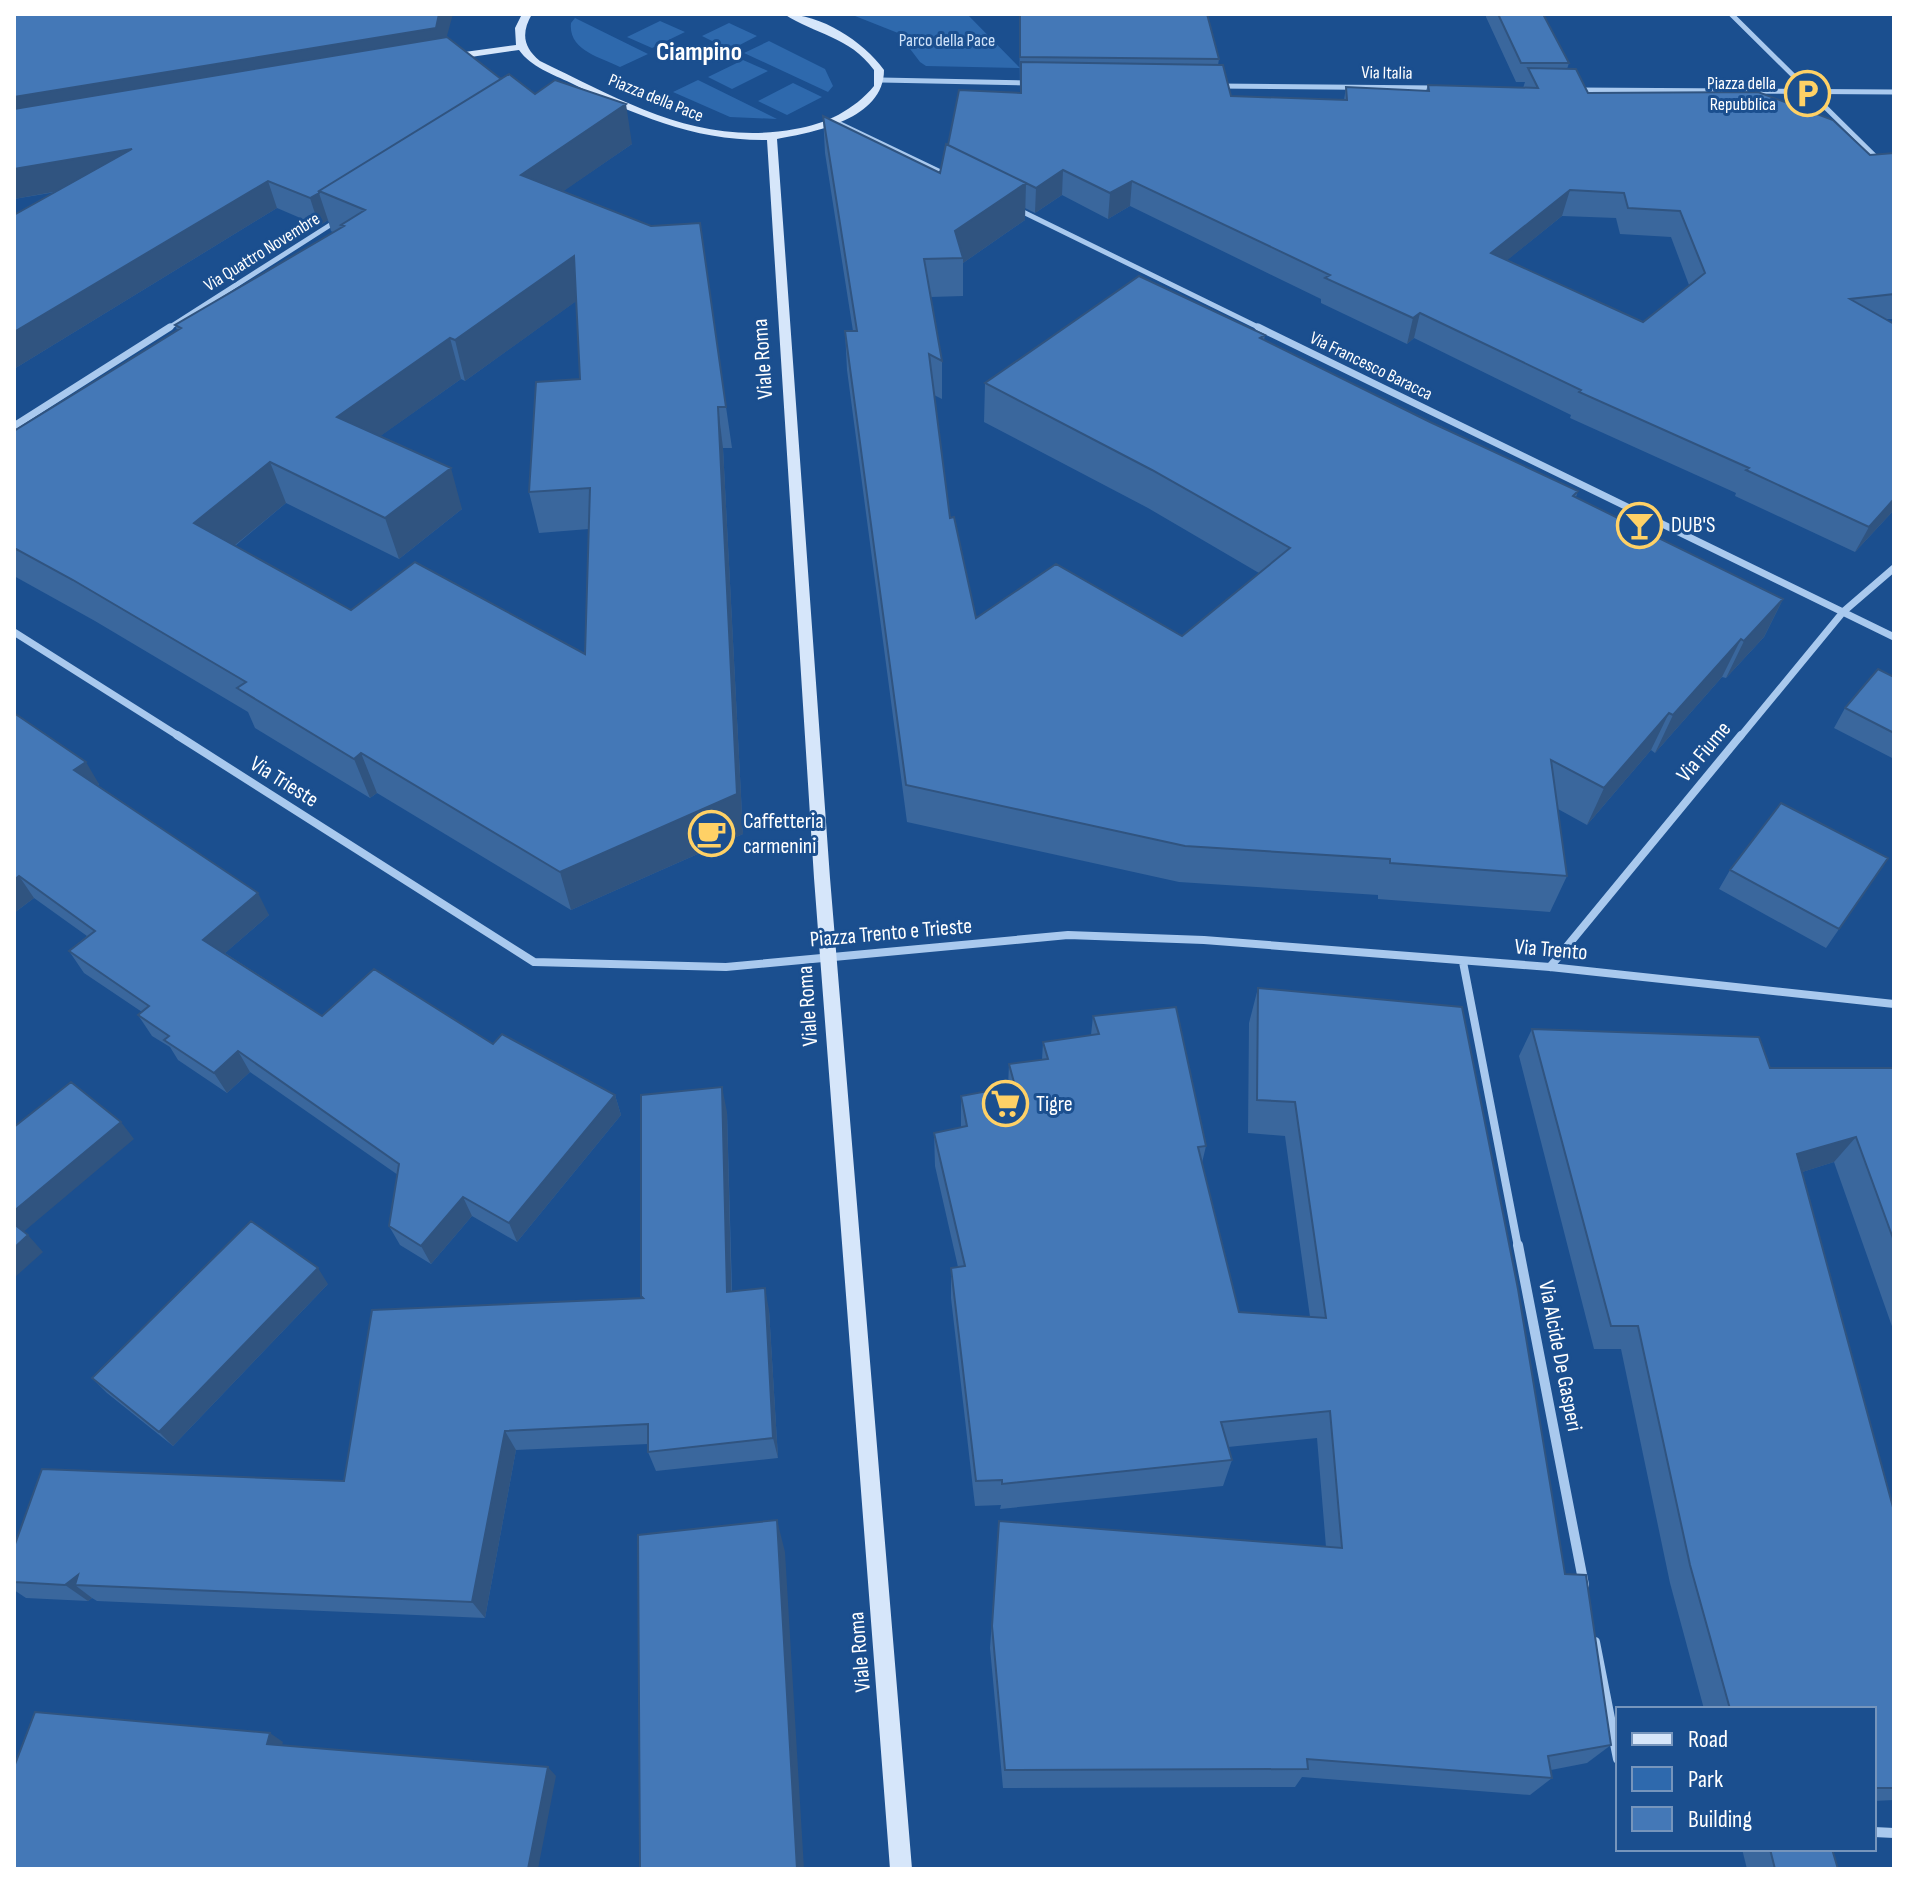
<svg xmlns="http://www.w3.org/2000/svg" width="1908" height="1883" viewBox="0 0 1908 1883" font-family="'Sofia Sans Condensed',sans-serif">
<rect width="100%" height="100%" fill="#1b4f8f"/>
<path fill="#2e69ad" d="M850,14H967L1020,68L926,66L920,62L898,33Z
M575,18L648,54L620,67C600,57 568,50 571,23Z
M660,21L685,32L652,48L627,37Z
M729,23L757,36L730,50L702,36Z
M769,41L825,69L833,86L828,92L744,53Z
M743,60L768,71L732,89L708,77Z
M698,80L777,119L730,117L673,92Z
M793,83L822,97L787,115L758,101Z"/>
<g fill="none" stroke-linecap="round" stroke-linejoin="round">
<path stroke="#a9c9ee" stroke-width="5" d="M1731,14L1894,175
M881,80L1028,83
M1217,86L1436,88
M1577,90L1894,92
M834,121L949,176
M1019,210L1262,329
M167,329L338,220"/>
<path stroke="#a9c9ee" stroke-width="7" d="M1258,327L1894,637
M14,426L170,327
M14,632L180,737
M1740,737L1843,612L1894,568"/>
<path stroke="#a9c9ee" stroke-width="8" d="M177,735L534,962L726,967L1068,935L1204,940L1550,967L1894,1004
M1463,962L1518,1247
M1550,967L1741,735"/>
<path stroke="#a9c9ee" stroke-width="10" d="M1518,1245L1584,1585
M1595,1642L1618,1759
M1874,1832L1894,1833"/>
<path fill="#d6e6fa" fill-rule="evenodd" d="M522,14H532C521,33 523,47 540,61C623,101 700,147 795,129C826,124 854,110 874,86V70C849,36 816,35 784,14C821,14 863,41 884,70C884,119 815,132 777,139L830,878L912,1869H890L814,878L767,140C695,141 634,115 571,83C552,74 531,67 519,50L450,60L445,57L450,54L516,45L515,28Z"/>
</g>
<path fill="#3a679d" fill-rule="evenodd" d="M14,14L446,38L501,79L535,94L632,144L563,191L726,407L732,448H723L743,834L571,910L377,793L370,798L255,728L248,712L95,621L14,576V431L177,330L175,325L333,232L331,231L328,220L319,226L277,208L14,369V215L56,192L14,199ZM576,301L580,379L529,492L539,533L589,529L585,654L351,610L235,546L286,503L399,559L462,509L380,436L461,379L465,381Z
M1019,14H1207L1219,59L1218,65L1231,96L1344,100L1346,87L1426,91L1428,85L1523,88L1525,82H1516L1486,17V14H1543L1569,63L1567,69L1588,93L1870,155L1894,153V319H1886L1894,510L1855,552L1735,496L1736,493L1570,418L1571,415L1414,338L1407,344L1321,303V299L1130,206L1108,219L1062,195L1035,213L1025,208V220L963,263V296L931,297L942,361V399L934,395L950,518L976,618L1182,636L1259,573L1148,508L984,422L985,383L1265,335L1264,340L1430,422L1578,491L1576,497L1783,599L1764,637L1726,678L1722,677L1655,753L1651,750L1587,825L1558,809L1567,876L1550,912L1378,899V895L1179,882L907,822L847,370L845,331H853L825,153L823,116L940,173L948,145L1020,93ZM1562,216L1616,218L1620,234L1671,237L1689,285L1643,322L1507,260Z
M1894,677V759L1834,728L1845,708Z
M14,713L99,784L97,786L269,915L225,953L322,1016L493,1044L615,1095L621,1115L517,1242L472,1216L431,1264L400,1245L389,1226L398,1175L250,1072L227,1093L178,1060L170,1047L152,1036L138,1015L142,1012L84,973L69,951L87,936L34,898L14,913Z
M1888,858L1826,948L1719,889L1730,870Z
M1258,988L1565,1574L1611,1745L1587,1763L1551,1770L1552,1778L1530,1795L1302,1777L1295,1787L1003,1788L990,1648L999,1521L1326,1547L1317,1438L1228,1447L1232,1460L1223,1486L1000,1509L1001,1505L975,1506L951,1298V1268L958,1267L935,1166L934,1133L961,1127V1096L1008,1087L1009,1064L1042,1060L1043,1042L1091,1035L1093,1016L1206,1146L1202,1163L1239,1312L1310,1317L1285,1136L1248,1133L1249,1023Z
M1532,1029L1770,1068H1894V1332L1834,1162L1802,1172L1894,1511V1800L1874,1801V1709H1704L1670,1583L1621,1349H1594L1519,1056Z
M727,1112L732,1291L769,1310L778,1458L656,1471L648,1452V1444L516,1450L485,1618L97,1601L92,1598L88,1601L26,1598L14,1590V1547L344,1481L641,1298V1296Z
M328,1284L173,1446L107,1393L92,1378Z
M1742,1849H1832L1838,1869H1747Z"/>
<path fill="#305480" d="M439,14H453L442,54L14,126V97Z
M626,104L632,144L529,215L521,175Z
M132,149L143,176L14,199V169Z
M1063,170L1062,195L1035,213L1036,188Z
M268,181L277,208L14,369V332Z
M1132,181L1130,206L1108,219L1110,193Z
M1026,183L1025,220L963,263V258L955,231Z
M1570,190L1562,216L1484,279L1491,253Z
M319,193L328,220L319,226L310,198Z
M574,256L582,297L465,381L455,340Z
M1420,313L1414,338L1407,344L1413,318Z
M450,338L461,379L351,457L337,417Z
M718,407L723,448L743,834L571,910L560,872Z
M270,462L286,503L212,564L194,523Z
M451,468L462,509L399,559L385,518Z
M1894,499V510L1855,552L1869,527Z
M1783,599L1764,637L1726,678L1744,641Z
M1741,639L1722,677L1655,753L1673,715Z
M1669,713L1651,750L1587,825L1604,788Z
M361,753L377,793L370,798L354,759Z
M86,762L99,784L87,793L74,770Z
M19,876L34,898L14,913V880Z
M258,893L269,915L216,961L203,940Z
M238,1051L250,1072L227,1093L214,1073Z
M722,1087L727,1112L732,1314L727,1292Z
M615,1095L621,1115L517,1242L509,1223Z
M121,1122L134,1139L21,1234L14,1226V1211Z
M1856,1137L1834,1162L1777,1180L1797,1154Z
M463,1197L472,1216L431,1264L421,1246Z
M28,1235L43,1252L14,1278V1248Z
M318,1268L328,1284L173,1446L159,1432Z
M765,1288L769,1310L778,1458L773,1438Z
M505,1431L516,1450L485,1618L472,1602Z
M777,1520L785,1552L804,1869H797Z
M78,1575L75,1585L92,1598L88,1601L65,1585Z
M270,1733L283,1742L280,1753L267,1744Z
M548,1767L556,1776L538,1869H528Z"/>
<path fill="#4478b7" stroke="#305480" stroke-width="2" fill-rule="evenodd" d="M14,14H439L436,28L14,97Z
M1020,14H1207L1219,59L1020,57Z
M1498,14H1543L1569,63H1521Z
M447,37L501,79L319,191V193L310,198L268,181L14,332V215L132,149L14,169V109Z
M1021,62L1223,65L1231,96L1347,100L1346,87L1429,91L1428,85L1538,88L1528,68L1576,69L1588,93L1758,92L1833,120L1870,155L1894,153V294L1850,299L1894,324V499L1869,527L1746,470L1749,468L1579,392L1581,390L1420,313L1413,318L1325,278L1330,275L1132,181L1110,193L1063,170L1036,188L948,145L959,90L1021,93ZM1570,190L1624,193L1628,208L1680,211L1705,273L1643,322L1491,253Z
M509,74L535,94L555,80L626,104L521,175L651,226L700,223L726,407H718L737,794L560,872L361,753L354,759L237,688L246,682L73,580L14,548V431L181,328L175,325L344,226L341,225L365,210L319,191ZM574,256L580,379L536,382L529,492L590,488L585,654L415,562L351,610L194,523L270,462L385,518L451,468L337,417L450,338L455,340Z
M823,116L940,173L946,144L1026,183L955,231L963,258L924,259L942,361L929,354L950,518L954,517L976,618L1056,564L1182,636L1290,548L1152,470L985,383L1139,276L1265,335L1260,338L1430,422L1578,491L1573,496L1783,599L1744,641L1741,639L1673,715L1669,713L1604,788L1551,760L1567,876L1390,863V859L1185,846L906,785L845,331H857Z
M1878,669L1894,677V733L1845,708Z
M14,713L86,762L74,770L258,893L203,940L322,1016L374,969L493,1044L502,1034L615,1095L509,1223L463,1197L421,1246L389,1226L399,1164L238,1051L214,1073L164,1040L169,1036L138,1015L149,1006L69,951L95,931L19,876L14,880Z
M1781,803L1888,858L1839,929L1730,870Z
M1258,988L1462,1007L1518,1289L1565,1574L1586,1575L1611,1745L1548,1756L1552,1778L1307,1759L1308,1769L1005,1770L992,1626L999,1521L1342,1548L1330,1411L1221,1422L1232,1460L1002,1484V1480L976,1481L951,1268L965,1266L934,1133L967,1126L961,1096L1015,1086L1009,1064L1048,1059L1043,1042L1099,1034L1093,1016L1176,1007L1206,1146L1198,1147L1239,1312L1326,1318L1295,1102L1257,1100Z
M1532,1029L1759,1037L1770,1068H1894V1241L1856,1137L1797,1154L1894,1511V1788H1874V1709H1730L1690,1565L1638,1326H1611Z
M71,1082L121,1122L14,1211V1127Z
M722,1087L727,1292L765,1288L773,1438L648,1452V1424L505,1431L472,1602L75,1585L78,1575L65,1585L14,1582V1547L42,1469L344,1481L372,1310L643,1298L641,1296V1095Z
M251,1221L318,1268L159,1432L92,1378Z
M14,1224L28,1235L14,1248Z
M777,1520L797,1869H640L638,1535Z
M35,1712L270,1733L267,1744L548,1767L528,1869H14V1767Z
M1770,1849H1832L1838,1869H1775Z
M1649,1868L1689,1869H1649Z"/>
<defs>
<symbol id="parking-ring" viewBox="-11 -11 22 22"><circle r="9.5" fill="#1b4f8f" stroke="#ffd166" stroke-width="1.5"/><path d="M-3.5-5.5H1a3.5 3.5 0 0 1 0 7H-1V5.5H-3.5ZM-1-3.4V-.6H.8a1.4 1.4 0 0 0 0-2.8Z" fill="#ffd166"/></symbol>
<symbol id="bar-ring" viewBox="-11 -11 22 22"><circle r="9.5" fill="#1b4f8f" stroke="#ffd166" stroke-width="1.5"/><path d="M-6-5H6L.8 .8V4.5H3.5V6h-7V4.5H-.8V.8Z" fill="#ffd166"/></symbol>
<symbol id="cafe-ring" viewBox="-11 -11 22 22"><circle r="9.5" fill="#1b4f8f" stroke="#ffd166" stroke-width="1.5"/><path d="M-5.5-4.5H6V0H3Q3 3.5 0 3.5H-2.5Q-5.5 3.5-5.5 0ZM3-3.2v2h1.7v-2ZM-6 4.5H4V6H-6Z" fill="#ffd166"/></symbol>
<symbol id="supermarket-ring" viewBox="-11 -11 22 22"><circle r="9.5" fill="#1b4f8f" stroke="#ffd166" stroke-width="1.5"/><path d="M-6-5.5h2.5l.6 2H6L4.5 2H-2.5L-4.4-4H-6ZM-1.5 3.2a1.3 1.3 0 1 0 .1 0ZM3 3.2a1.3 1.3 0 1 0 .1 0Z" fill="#ffd166"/></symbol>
</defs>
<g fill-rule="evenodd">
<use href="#parking-ring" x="1782" y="68" width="51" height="51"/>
<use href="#bar-ring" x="1614" y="500" width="51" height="51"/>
<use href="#cafe-ring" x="686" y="808" width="51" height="51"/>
<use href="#supermarket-ring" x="980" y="1078" width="51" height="51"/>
</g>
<g text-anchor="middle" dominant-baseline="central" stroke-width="6" stroke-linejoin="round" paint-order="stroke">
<g font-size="18" fill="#cfe3fa" stroke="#1b4f8f">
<text x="947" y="40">Parco della Pace</text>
</g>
<g font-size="18" fill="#fff" stroke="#1b4f8f">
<text transform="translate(1387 73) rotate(1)">Via Italia</text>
<text transform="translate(656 98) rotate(22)">Piazza della Pace</text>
<text transform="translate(262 252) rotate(-32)">Via Quattro Novembre</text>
<text transform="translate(1371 366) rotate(26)">Via Francesco Baracca</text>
</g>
<g font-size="18" fill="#fff" stroke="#1b4f8f" text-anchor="end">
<text x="1776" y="83">Piazza della<tspan x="1776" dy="21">Repubblica</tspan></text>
</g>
<g font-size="22" fill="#fff" stroke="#1b4f8f">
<text transform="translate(763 359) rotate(-94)">Viale Roma</text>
<text transform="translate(1704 752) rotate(-50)">Via Fiume</text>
<text transform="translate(284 782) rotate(32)">Via Trieste</text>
<text transform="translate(891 933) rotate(-5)">Piazza Trento e Trieste</text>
<text transform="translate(1551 950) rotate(5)">Via Trento</text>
<text transform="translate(808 1006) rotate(-94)">Viale Roma</text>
<text transform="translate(1560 1356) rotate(79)">Via Alcide De Gasperi</text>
<text transform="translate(860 1652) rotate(-95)">Viale Roma</text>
</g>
<g font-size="22" fill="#fff" stroke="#1b4f8f" text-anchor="start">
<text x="1671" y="525">DUB'S</text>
<text x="743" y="821">Caffetteria<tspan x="743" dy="25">carmenini</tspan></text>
<text x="1036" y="1104">Tigre</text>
</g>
<g font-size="26" font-weight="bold" fill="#fff" stroke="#1b4f8f">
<text x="699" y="52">Ciampino</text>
</g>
</g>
<rect width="1908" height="1883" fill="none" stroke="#ffffff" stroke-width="32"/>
<rect x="1616" y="1707" width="260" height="144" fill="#1b4f8f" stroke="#7695bc" stroke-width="2"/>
<rect x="1632" y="1733" width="40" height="12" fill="#d6e6fa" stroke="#7695bc" stroke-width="2"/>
<text x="1688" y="1747" font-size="24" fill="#ffffff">Road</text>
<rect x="1632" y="1767" width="40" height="24" fill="#2e69ad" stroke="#7695bc" stroke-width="2"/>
<text x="1688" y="1787" font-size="24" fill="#ffffff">Park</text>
<rect x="1632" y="1807" width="40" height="24" fill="#4478b7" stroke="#7695bc" stroke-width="2"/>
<text x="1688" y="1827" font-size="24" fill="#ffffff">Building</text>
</svg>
